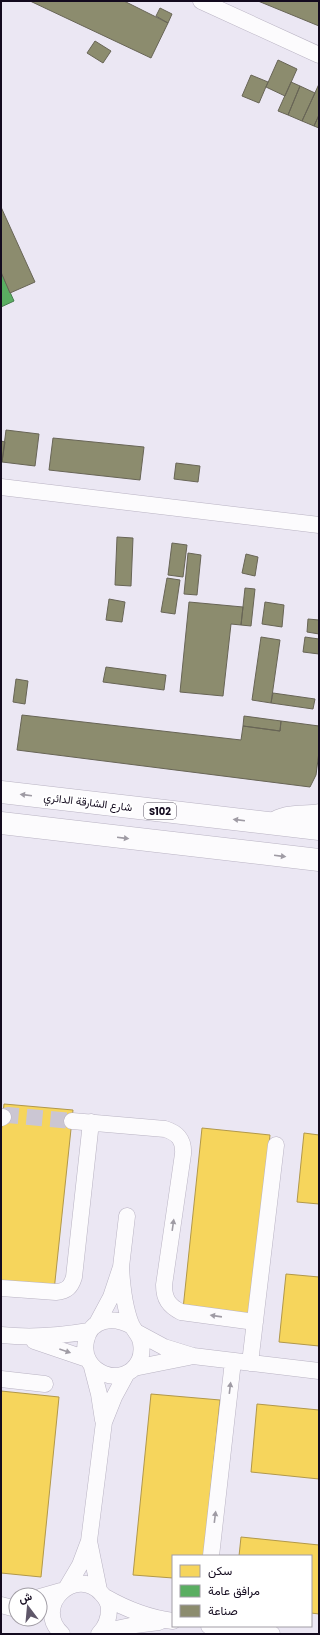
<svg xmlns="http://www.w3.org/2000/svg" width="320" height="1635" viewBox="0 0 320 1635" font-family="Poppins,Vazirmatn,sans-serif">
<rect width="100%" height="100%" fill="#ebe7f3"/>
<path fill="#f6d55c" stroke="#b29849" d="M4,1104L73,1110L54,1291L1,1286V1134Z
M202,1128L270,1135L252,1316L183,1309Z
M304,1133L319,1135V1204L297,1202Z
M286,1274L319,1277V1346L279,1342Z
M1,1391L59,1397L41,1577L1,1573Z
M151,1394L220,1400L204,1556H173V1578L133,1575Z
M257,1404L319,1410V1479L251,1472Z
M241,1537L319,1545V1614L311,1613V1556H239Z"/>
<path fill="#5aae61" stroke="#457d4d" d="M1,272L14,301L1,307Z"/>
<path fill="#8c8c6e" stroke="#686556" d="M30,1H124L168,23L151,58Z
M258,1H319V26Z
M160,8L172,14L168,23L156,16Z
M95,41L111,51L103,63L87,53Z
M278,60L297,69L285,96L266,87Z
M251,75L268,82L259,103L242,96Z
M291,82L300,86L288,115L278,111Z
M319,84V115L314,126L302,121Z
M300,86L315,93L302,121L288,115Z
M319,115V128L314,126Z
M1,207L35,282L10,293L1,272Z
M6,430L39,434L35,466L2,462Z
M53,438L144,447L140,480L49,470Z
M1,441L5,442L2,462H1Z
M176,463L200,466L198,482L174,479Z
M117,537L133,538L131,586L115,585Z
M172,543L187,545L183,577L168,575Z
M188,553L201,555L197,595L184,594Z
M246,554L258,557L255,576L242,573Z
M167,578L180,580L175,614L161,612Z
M245,588L255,589L251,626L241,625Z
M109,599L125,602L122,622L106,620Z
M189,602L243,607L241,625L231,624L223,696L180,692Z
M265,602L284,605L282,627L262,624Z
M308,619L319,620V634L307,632Z
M261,637L280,640L271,703L252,700Z
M305,637L319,639V654L303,652Z
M106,667L166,675L164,690L103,682Z
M16,679L28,681L25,704L13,702Z
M273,693L315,699L313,709L271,703Z
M22,715L241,740L243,726L280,731L281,721L319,726V752L316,775L310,787L17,750Z
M244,716L281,721L280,731L243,726Z"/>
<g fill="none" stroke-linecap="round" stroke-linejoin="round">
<path stroke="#cbc6d3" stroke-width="16" stroke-dasharray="16 8" stroke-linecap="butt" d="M3,1117L8,1115L72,1121"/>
<defs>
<path id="street" d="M201,1L319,55
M1,487L319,525
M271,822C285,811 303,815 319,812
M1,1118L3,1117
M72,1121L165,1129C178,1133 184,1140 183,1154L164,1285C164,1299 169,1306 181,1312L255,1322
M121,1267C122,1286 124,1306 131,1324C134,1331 140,1335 141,1343C142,1349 142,1355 139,1361C124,1390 79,1373 86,1341C90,1318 114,1316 132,1326
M1,1288L56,1292C67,1291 71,1287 74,1277L91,1122
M96,1325L111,1297L121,1267L127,1216
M138,1333L164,1347L193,1356L319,1371
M1,1335C31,1338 60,1336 89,1331
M34,1341L87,1359
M250,1363L276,1145
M92,1367L99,1394L103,1420
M134,1368L189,1357
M1,1379L45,1384
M211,1556L233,1361
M67,1587L80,1565L89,1541
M99,1590L89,1541L104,1422L114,1397L127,1373
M40,1597L61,1591
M105,1597C126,1609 149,1618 173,1621
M1,1605L16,1609
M209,1626L272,1634
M101,1632L135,1625L159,1622
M62,1634C32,1606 76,1565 101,1593C105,1597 109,1603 109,1609C109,1619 106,1627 99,1634"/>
<path id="highway" d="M1,792L319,829
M1,823L319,860"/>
</defs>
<use href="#street" stroke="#b9b3c3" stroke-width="17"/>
<use href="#highway" stroke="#b9b3c3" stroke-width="23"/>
<use href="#street" stroke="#fcfbfd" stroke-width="16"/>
<use href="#highway" stroke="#fcfbfd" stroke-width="22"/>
</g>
<defs><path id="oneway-solid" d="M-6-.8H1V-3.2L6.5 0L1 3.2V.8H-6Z"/></defs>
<g fill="#9f9ba4">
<use href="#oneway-solid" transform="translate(26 795) rotate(-173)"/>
<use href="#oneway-solid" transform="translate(239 820) rotate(-173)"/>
<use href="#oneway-solid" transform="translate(123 838) rotate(7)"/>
<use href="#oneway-solid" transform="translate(280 856) rotate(7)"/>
<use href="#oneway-solid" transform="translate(173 1225) rotate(-82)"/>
<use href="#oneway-solid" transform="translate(216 1316) rotate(-172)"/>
<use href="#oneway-solid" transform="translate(65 1351) rotate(19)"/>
<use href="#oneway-solid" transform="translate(230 1388) rotate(-83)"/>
<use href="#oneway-solid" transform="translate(215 1517) rotate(-83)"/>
</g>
<g text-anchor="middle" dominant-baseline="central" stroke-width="4" stroke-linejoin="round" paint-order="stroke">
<rect fill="#fff" stroke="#5a5462" stroke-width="1" x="144" y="803" width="32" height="16" rx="3"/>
<g font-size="10" font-weight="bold" fill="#130a1e">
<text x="160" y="811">S102</text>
</g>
<g font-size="11" fill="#130a1e" stroke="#fff">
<text transform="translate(88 802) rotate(7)">شارع الشارقة الدائري</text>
</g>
</g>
<rect width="320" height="1635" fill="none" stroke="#130a1e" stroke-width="4"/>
<rect x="172" y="1555" width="140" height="72" fill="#ffffff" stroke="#a19da5"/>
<rect x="180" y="1565" width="20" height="12" fill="#f6d55c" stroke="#a19da5"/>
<text x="208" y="1575" font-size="12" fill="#130a1e">سكن</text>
<rect x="180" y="1585" width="20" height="12" fill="#5aae61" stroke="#a19da5"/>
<text x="208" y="1595" font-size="12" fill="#130a1e">مرافق عامة</text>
<rect x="180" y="1605" width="20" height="12" fill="#8c8c6e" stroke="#a19da5"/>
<text x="208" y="1615" font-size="12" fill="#130a1e">صناعة</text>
<g transform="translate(28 1607) rotate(344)"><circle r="19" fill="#ffffff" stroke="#a19da5"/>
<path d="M0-3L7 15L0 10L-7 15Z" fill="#5f5769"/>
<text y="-6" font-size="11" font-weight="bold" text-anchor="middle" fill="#130a1e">ش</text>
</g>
</svg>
